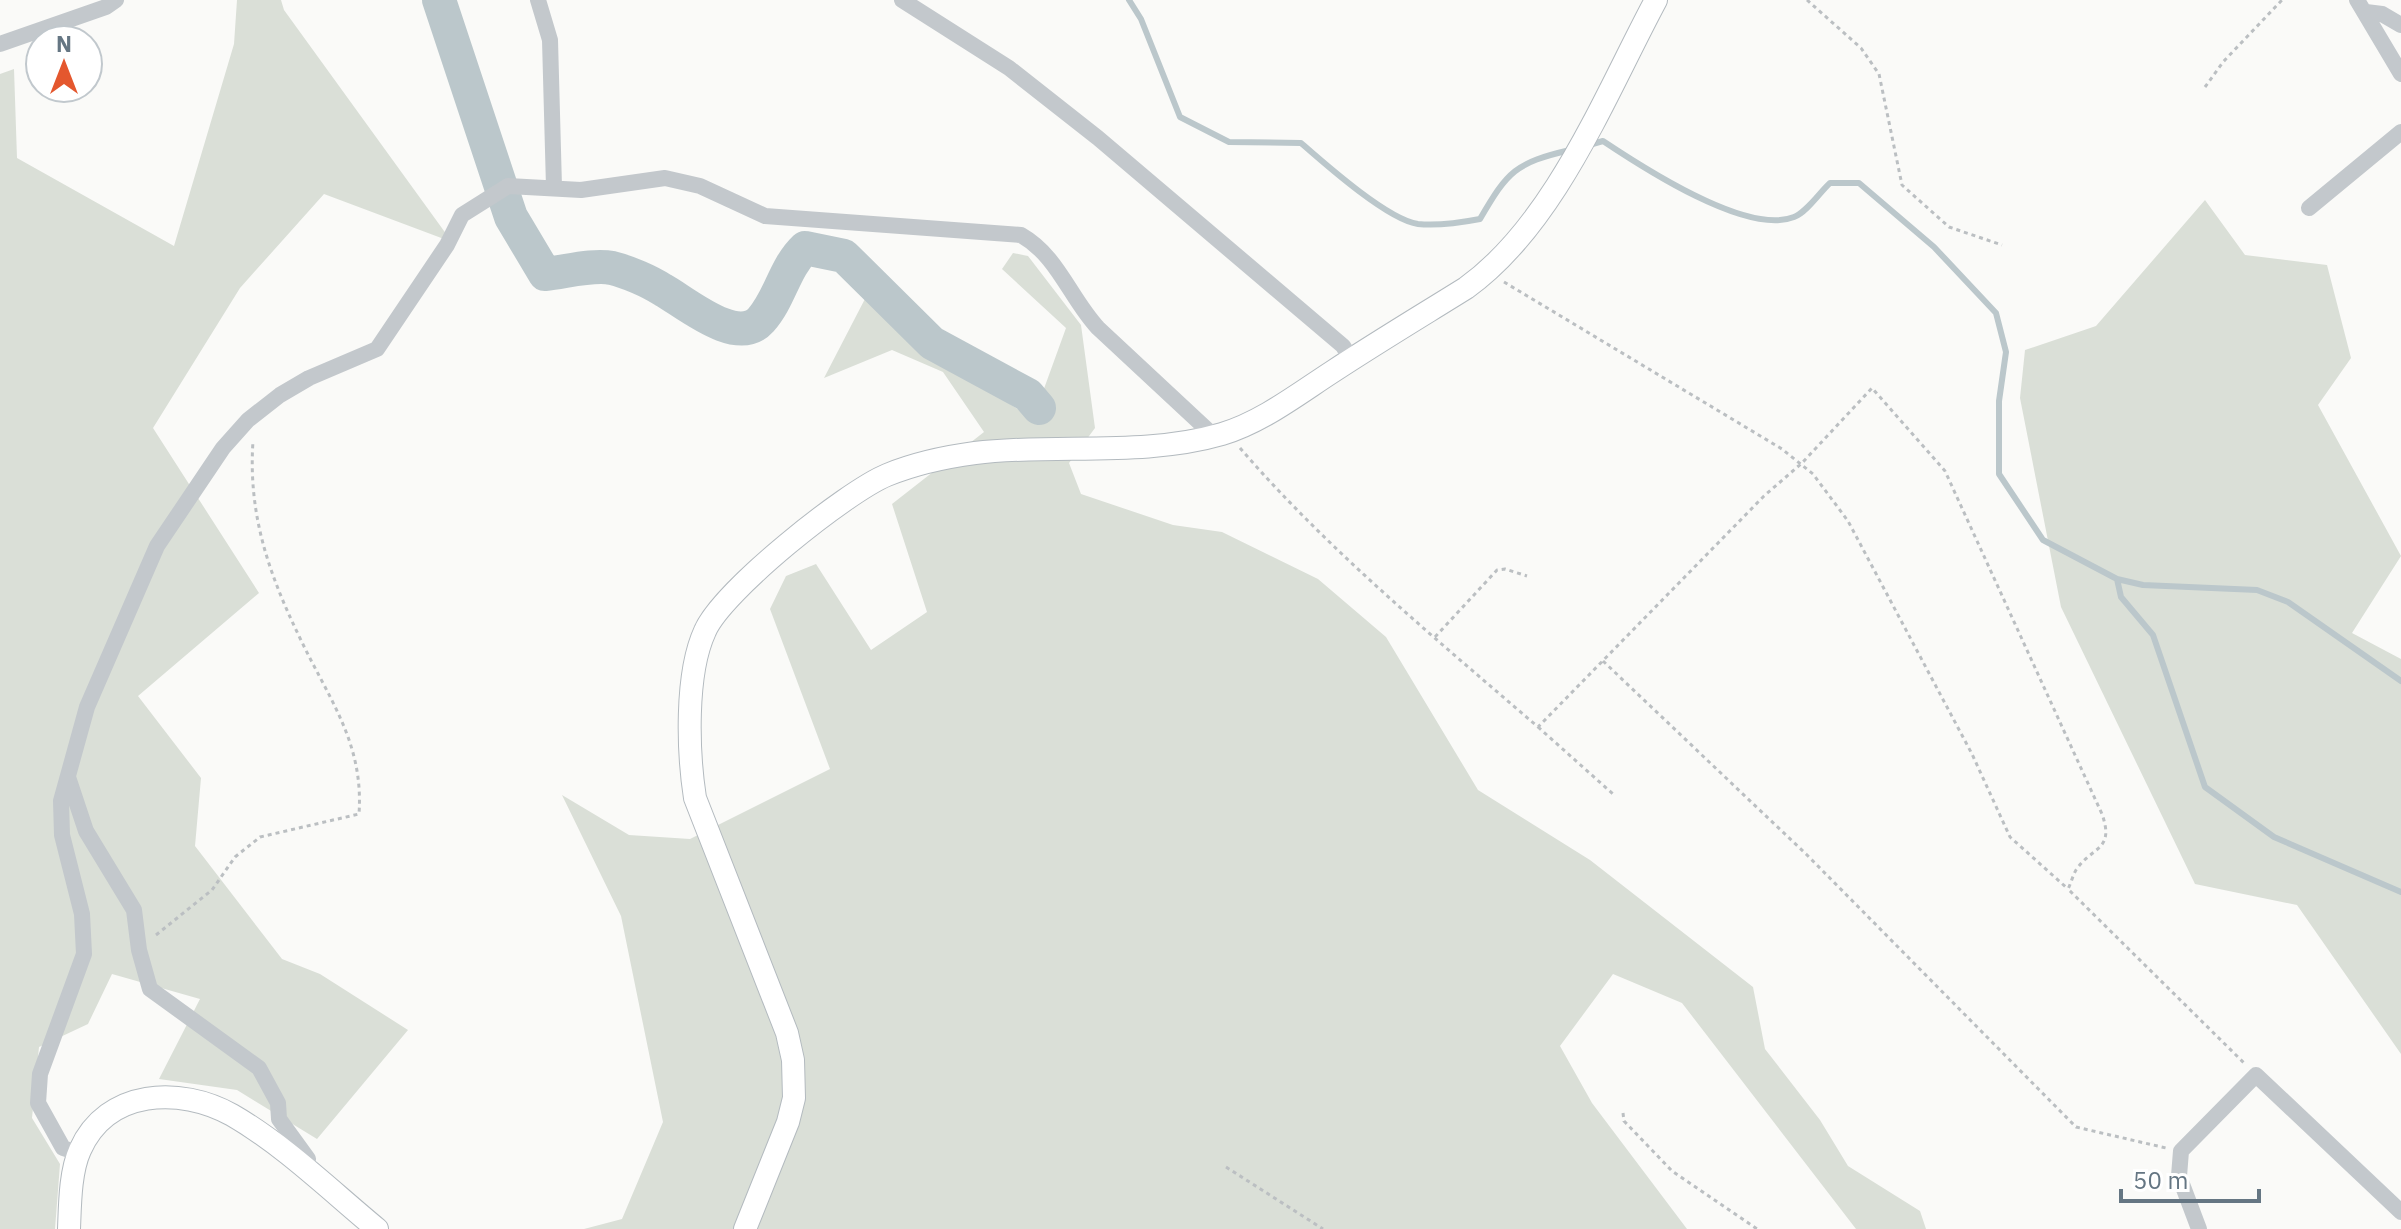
<svg xmlns="http://www.w3.org/2000/svg" width="2401" height="1229" viewBox="0 0 2401 1229" font-family="'IBM Plex Sans',sans-serif">
<rect width="100%" height="100%" fill="#fafaf8"/>
<path fill="#dadfd7" d="M237,0H281L284,10L452,242L324,194L240,288L153,428L259,593L138,696L201,778L195,846L282,959L320,974L408,1030L317,1139L237,1090L159,1079L200,999L112,974L88,1024L39,1047L32,1118L60,1164L55,1229H0V74L14,69L17,158L174,246L234,44Z
M2205,200L2245,255L2327,265L2351,358L2318,405L2401,556L2352,633L2401,659V1054L2297,905L2195,884L2061,607L2020,398L2025,350L2096,326Z
M1013,253L1028,256L1081,325L1095,428L1069,463L1081,494L1173,525L1222,532L1318,579L1386,637L1478,790L1590,860L1753,987L1765,1049L1820,1120L1848,1166L1920,1211L1926,1229H1856L1682,1003L1613,974L1560,1046L1592,1103L1687,1229H584L622,1219L663,1122L621,916L562,795L629,835L690,839L830,769L770,609L786,576L816,564L871,650L927,612L892,504L984,432L943,372L892,350L824,378L867,295L928,351L1033,419L1066,328L1002,269Z"/>
<g fill="none" stroke-linecap="round" stroke-linejoin="round">
<path stroke="#bbc7cb" stroke-width="6" d="M1129,0L1141,19L1180,117L1229,142L1301,143C1325,164 1388,220 1418,224C1438,226 1459,223 1480,219C1508,171 1515,163 1570,150
M1589,145L1603,141C1642,167 1747,236 1794,217C1807,212 1820,192 1830,183H1859L1934,247L1996,313L2006,352L1999,401V474L2043,540L2117,579L2143,585L2257,590L2288,602L2401,681
M2117,579L2121,597L2153,635L2205,787L2274,837L2401,892"/>
<path stroke="#bbc7cb" stroke-width="34" d="M439,0L511,217L545,274C565,272 593,264 612,268C628,272 649,281 663,290C685,302 737,347 761,320C780,299 784,268 805,248L844,256L932,343L1028,395L1039,408"/>
<defs>
<path id="secondary" d="M69,1229C70,1205 70,1172 80,1150C107,1089 180,1086 232,1115C284,1145 331,1191 377,1229
M745,1229L788,1122L794,1098L793,1060L787,1033L695,798C688,753 685,674 705,631C722,591 846,492 887,475C916,463 945,457 975,453C1056,443 1143,457 1222,434C1262,422 1298,394 1332,372C1376,343 1421,316 1466,288C1555,224 1605,95 1656,0"/>
</defs>
<use href="#secondary" stroke="#b3babf" stroke-width="24"/>
<path stroke="#bbbfc2" stroke-width="3" stroke-dasharray="4 4" stroke-linecap="butt" d="M1807,0L1861,48L1879,74L1902,185L1949,227L2002,245
M2205,87L2223,62L2282,0
M1504,282L1782,449L1813,474L1848,521L1972,754L2010,837L2068,889
M1240,448C1329,551 1435,638 1538,727L1764,496L1802,463L1872,388L1945,471L2102,814C2115,851 2092,846 2076,870C2073,875 2071,883 2068,889L2244,1063
M1435,637L1497,570L1505,569L1527,576
M1603,661L1807,855L2076,1127L2166,1148
M1538,727L1613,794
M156,935L212,890L235,857L260,837L359,814C364,742 328,698 299,636C268,572 248,513 253,441
M1623,1113L1624,1121L1672,1171L1757,1229
M1226,1167L1323,1229"/>
<path stroke="#c3c8cc" stroke-width="16" d="M538,0L550,40L554,187
M902,0L1009,68L1098,138L1343,346L1351,359
M2357,0L2401,74
M2366,12L2382,14L2401,25
M0,44L106,7L116,0
M2309,208L2401,132
M68,777L86,831L134,910L139,950L150,989L259,1068L278,1103L279,1119L308,1159L305,1169
M78,1153L63,1148L38,1103L40,1074L84,954L82,914L62,835L61,801L87,707L157,546L223,448L248,420L280,395L309,378L377,349L447,245L462,215L508,186L581,190L665,178L700,186L765,216L1021,235C1058,256 1070,298 1098,328L1214,436
M2199,1229L2179,1176L2181,1151L2256,1075L2401,1212"/>
<use href="#secondary" stroke="#fff" stroke-width="22"/>
</g>
<g transform="translate(64 64)"><circle r="38" fill="#ffffff" stroke="#c1c8cd" stroke-width="2"/>
<path d="M0-6L14 30L0 20L-14 30Z" fill="#e4572e"/>
<text y="-12" font-size="22" font-weight="bold" text-anchor="middle" fill="#657683">N</text>
</g>
<path d="M2121 1189v12h138v-12" fill="none" stroke="#657683" stroke-width="4"/>
<text x="2133" y="1189" font-size="24" fill="#657683" stroke="#ffffff" stroke-width="6" paint-order="stroke">50 m</text>
</svg>
